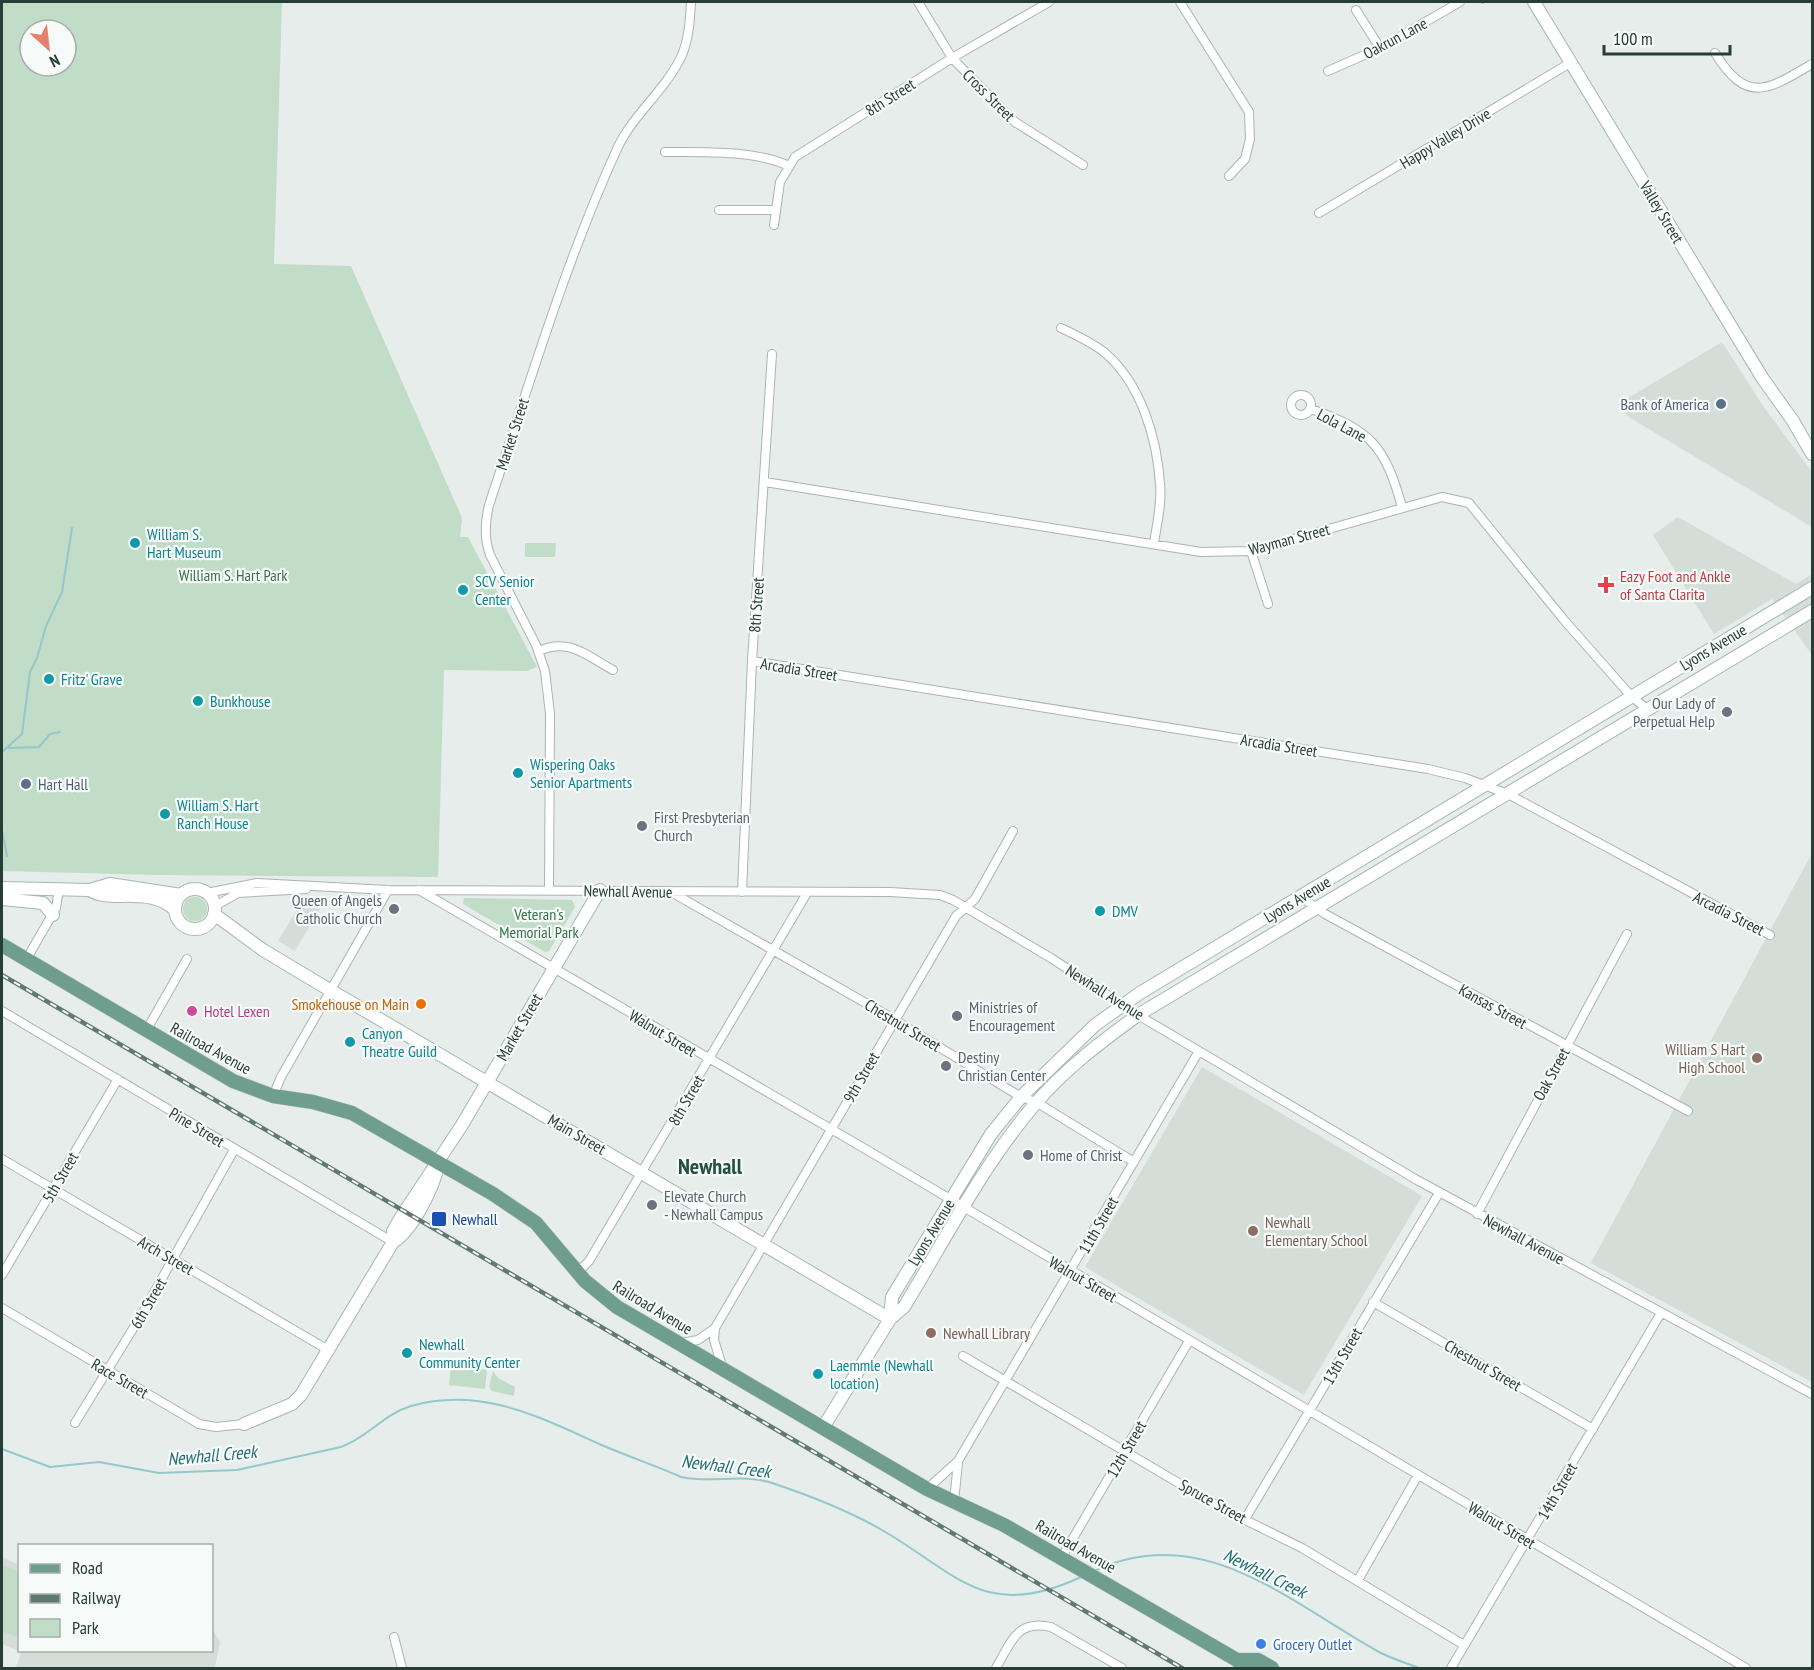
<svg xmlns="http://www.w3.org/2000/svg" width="1814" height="1670" viewBox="0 0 1814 1670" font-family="'PT Sans Narrow',sans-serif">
<rect width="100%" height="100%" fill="#e6edea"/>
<path fill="#d4ddd8" d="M1722,342L1763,406L1812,472V527L1627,416L1618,404Z
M1678,517L1796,584L1812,574V655L1772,599L1714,634L1653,535Z
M1812,853V1382L1591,1263Z
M298,900H320L321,907L295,951L278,941L298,908Z
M1202,1067L1422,1196L1304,1395L1085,1267Z
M2,1557L19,1565L20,1650H212V1628L220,1642L215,1667L16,1668L21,1652L2,1644Z"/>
<path fill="#c1dcc7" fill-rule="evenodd" d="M2,2H282L274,264L351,266L462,518L460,537H468L537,667L527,671L444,670L438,877L159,875L2,871ZM30,30H66V66H30Z
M525,543H556L555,557H525Z
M183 909a12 12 0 1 1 24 0a12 12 0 1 1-24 0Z
M464,898L572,900L575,907L549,951L545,952L463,904Z
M451,1366L487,1370L485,1389L449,1385Z
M493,1371L498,1378L515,1387L514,1396L492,1391L489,1387Z
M2,1565L19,1572V1638L2,1631Z"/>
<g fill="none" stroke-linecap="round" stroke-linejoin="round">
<path stroke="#94c8cc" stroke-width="2" d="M1481,2L1483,3
M9,748L39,747L50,734L60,732
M2,752L22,734L30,672L37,658L46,626L62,592L72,528
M2,831L7,856
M2,1449L50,1467L99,1462L159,1473L237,1470L341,1447C367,1438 384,1414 411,1406C483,1386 541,1418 604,1446C630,1457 656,1466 681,1477C711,1484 743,1473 772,1483C808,1495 849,1511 882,1530C958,1574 985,1622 1081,1577
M1094,1571C1203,1519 1291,1604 1381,1653C1393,1659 1406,1663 1419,1668"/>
<defs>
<path id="street" d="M918,2L952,58L1015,122L1083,165
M1180,2L1249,112L1250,139L1245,159L1229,176
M1356,10L1380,48
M1715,53C1747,105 1768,90 1812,64
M1328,71L1380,48L1460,2
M665,152C703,152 755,150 789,166
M719,210H776
M1319,213L1570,63
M774,225L780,182L795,157L952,58L1049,2
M1061,328C1076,335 1091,342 1104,352C1141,383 1157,438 1160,484C1162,504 1157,523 1154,543
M1291 405a10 10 0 1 1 20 0a10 10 0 1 1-20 0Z
M1311,409C1371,430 1385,446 1402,507
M765,482L1201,552L1251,551L1442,497L1469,503L1564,620L1631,696L1647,709
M1251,551L1268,604
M539,651C569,637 587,656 613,670
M752,661L1428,769L1465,778L1508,794L1770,935
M549,889L550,714L545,671L536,645L490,555C484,538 485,523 489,505C529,386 565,263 617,149C633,114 666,90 682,55C689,38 690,20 691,2
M419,890L850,1140L1746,1668
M671,892L885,1014L1021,1097L1036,1102L1134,1162
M742,892L752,661L772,354
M207,893L257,883L388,890L890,892L940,895L953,900L1051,958L1138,1015L1417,1180L1812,1394
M1301,897L1325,914L1688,1111
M215,906L238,893L306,889
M26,960L56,908L59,889
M2,1011L393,1242
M146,1031L187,959
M273,1096L281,1077L388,890
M2,1159L330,1351
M1477,1214L1627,934
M577,1273L589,1261L807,893
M2,1275L118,1079
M1373,1302L1593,1429
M2,1308L199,1424L216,1427L244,1424
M715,1328L714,1340L722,1366
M681,1343L698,1340L715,1328L956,916L975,899L1013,831
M963,1356L1221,1508L1302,1548L1464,1645
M75,1423L142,1314L234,1150
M927,1489L958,1461L1199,1051
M954,1502L958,1462
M1245,1519L1439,1193
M1062,1557L1189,1341
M1358,1580L1418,1475
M394,1637L402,1668
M996,1668C1011,1643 1016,1619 1051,1627L1122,1668
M1451,1668L1661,1313"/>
<path id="secondary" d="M1534,2L1763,379L1793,421L1812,454
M2,888L90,890L110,884L181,895
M175 909a20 20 0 1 1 40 0a20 20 0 1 1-40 0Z
M90,890C109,904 151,885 175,910
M2,899L43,903L53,915
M214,914L263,950L318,983L890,1319
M393,1242V1231L401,1217L462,1125L600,890
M890,1319L892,1297L991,1134L1021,1097L1095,1025L1140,993L1812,588
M244,1424L292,1404L301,1395L393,1242C412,1231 434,1187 438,1165
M824,1426L890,1319L904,1307C946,1238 983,1165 1035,1104C1064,1070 1102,1041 1138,1015L1812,611"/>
<path id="primary" d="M2,945L233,1081L273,1096L313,1102L352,1113L493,1194L536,1223L585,1281L617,1307L927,1489L1004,1525L1237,1660L1244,1668
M1237,1660H1258L1272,1668"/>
</defs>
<use href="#street" stroke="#a9b5b0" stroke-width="10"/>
<use href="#secondary" stroke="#a5b8b0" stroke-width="14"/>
<use href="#primary" stroke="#c3c9c7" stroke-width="15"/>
<use href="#street" stroke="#fff" stroke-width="8"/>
<use href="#secondary" stroke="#fff" stroke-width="12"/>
<use href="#primary" stroke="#6f9e8e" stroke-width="14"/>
<defs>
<path id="rail" d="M2,975L1182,1668"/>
</defs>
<use href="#rail" stroke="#617971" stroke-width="4.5"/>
<use href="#rail" stroke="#f6faf8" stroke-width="2" stroke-dasharray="7" stroke-linecap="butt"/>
</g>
<g fill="#5c6f8a" stroke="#f6faf8" stroke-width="2">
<circle cx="1721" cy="404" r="6"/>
<circle cx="26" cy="784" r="6"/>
</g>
<g fill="#0f9aa8" stroke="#f6faf8" stroke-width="2">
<circle cx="135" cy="543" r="6"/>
<circle cx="463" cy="590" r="6"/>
<circle cx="49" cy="679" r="6"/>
<circle cx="198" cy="701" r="6"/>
<circle cx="518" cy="773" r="6"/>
<circle cx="165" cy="814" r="6"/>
<circle cx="1100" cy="911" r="6"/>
<circle cx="350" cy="1042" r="6"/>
<circle cx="407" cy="1353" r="6"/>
<circle cx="818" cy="1374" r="6"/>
</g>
<path fill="#e0444e" stroke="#f6faf8" stroke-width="2" d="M1603 576h6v6h6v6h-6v6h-6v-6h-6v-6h6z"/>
<g fill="#6b7280" stroke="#f6faf8" stroke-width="2">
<circle cx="1727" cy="712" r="6"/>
<circle cx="642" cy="826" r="6"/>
<circle cx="394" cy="909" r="6"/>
<circle cx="957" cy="1016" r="6"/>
<circle cx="946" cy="1066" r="6"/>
<circle cx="1028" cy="1155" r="6"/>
<circle cx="652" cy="1205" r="6"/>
</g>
<circle fill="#e8710a" stroke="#f6faf8" stroke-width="2" cx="421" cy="1004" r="6"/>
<circle fill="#d1479c" stroke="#f6faf8" stroke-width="2" cx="192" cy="1011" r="6"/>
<g fill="#8d6e63" stroke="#f6faf8" stroke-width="2">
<circle cx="1757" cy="1058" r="6"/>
<circle cx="1253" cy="1231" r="6"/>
<circle cx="931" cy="1333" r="6"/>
</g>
<rect fill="#1a4fb4" stroke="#f6faf8" stroke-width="2" x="431" y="1211" width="16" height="16" rx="3"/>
<circle fill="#3f7fe0" stroke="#f6faf8" stroke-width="2" cx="1261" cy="1644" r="6"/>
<g text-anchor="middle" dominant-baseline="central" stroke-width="4.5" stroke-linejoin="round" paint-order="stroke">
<g font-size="16" fill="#273e36" stroke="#f6faf8">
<text transform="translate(1395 38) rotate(-28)">Oakrun Lane</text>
<text transform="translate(989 95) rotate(45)">Cross Street</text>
<text transform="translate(890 97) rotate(-32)">8th Street</text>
<text transform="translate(1445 138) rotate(-31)">Happy Valley Drive</text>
<text transform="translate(1662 212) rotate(59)">Valley Street</text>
<text transform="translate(1342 425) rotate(28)">Lola Lane</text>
<text transform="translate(512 434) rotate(-72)">Market Street</text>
<text transform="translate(1289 539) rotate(-15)">Wayman Street</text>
<text transform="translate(756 605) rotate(-86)">8th Street</text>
<text transform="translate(1713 647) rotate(-31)">Lyons Avenue</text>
<text transform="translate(799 669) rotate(9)">Arcadia Street</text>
<text transform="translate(1279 745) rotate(9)">Arcadia Street</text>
<text transform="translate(628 891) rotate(1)">Newhall Avenue</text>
<text transform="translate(1297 899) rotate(-31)">Lyons Avenue</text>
<text transform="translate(1729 913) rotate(27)">Arcadia Street</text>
<text transform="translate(1105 992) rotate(32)">Newhall Avenue</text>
<text transform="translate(1493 1006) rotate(29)">Kansas Street</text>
<text transform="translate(903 1025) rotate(31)">Chestnut Street</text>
<text transform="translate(519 1027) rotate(-60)">Market Street</text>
<text transform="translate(663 1033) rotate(31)">Walnut Street</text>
<text transform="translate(211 1048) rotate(29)">Railroad Avenue</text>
<text transform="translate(1551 1074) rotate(-61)">Oak Street</text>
<text transform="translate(861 1077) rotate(-60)">9th Street</text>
<text transform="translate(686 1100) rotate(-60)">8th Street</text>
<text transform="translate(197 1127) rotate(31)">Pine Street</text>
<text transform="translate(577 1134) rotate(30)">Main Street</text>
<text transform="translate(60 1177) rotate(-60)">5th Street</text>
<text transform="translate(1098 1225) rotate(-60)">11th Street</text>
<text transform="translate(931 1232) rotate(-59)">Lyons Avenue</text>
<text transform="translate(1524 1239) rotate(28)">Newhall Avenue</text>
<text transform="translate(166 1255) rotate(30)">Arch Street</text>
<text transform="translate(1083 1279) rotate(30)">Walnut Street</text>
<text transform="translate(148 1303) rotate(-60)">6th Street</text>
<text transform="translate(653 1307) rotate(31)">Railroad Avenue</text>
<text transform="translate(1342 1356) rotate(-60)">13th Street</text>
<text transform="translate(1483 1365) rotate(30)">Chestnut Street</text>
<text transform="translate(120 1378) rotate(30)">Race Street</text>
<text transform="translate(1126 1449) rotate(-60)">12th Street</text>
<text transform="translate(1557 1491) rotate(-60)">14th Street</text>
<text transform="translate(1213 1501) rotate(29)">Spruce Street</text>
<text transform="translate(1502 1525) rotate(31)">Walnut Street</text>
<text transform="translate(1076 1546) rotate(30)">Railroad Avenue</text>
</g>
<g font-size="16" fill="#4e5e75" stroke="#f6faf8" text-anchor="end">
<text x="1709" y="404">Bank of America</text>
<text x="38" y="784" text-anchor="start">Hart Hall</text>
</g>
<g font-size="16" fill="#0d838f" stroke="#f6faf8" text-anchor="start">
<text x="147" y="534">William S.<tspan x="147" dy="18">Hart Museum</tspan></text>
<text x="475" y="581">SCV Senior<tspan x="475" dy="18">Center</tspan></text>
<text x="61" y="679">Fritz' Grave</text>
<text x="210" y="701">Bunkhouse</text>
<text x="530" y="764">Wispering Oaks<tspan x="530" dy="18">Senior Apartments</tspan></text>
<text x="177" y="805">William S. Hart<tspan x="177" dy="18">Ranch House</tspan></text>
<text x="1112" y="911">DMV</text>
<text x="362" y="1033">Canyon<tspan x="362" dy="18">Theatre Guild</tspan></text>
<text x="419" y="1344">Newhall<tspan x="419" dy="18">Community Center</tspan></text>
<text x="830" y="1365">Laemmle (Newhall<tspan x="830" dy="18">location)</tspan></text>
</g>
<g font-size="16" fill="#357147" stroke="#f6faf8">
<text x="233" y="575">William S. Hart Park</text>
<text x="539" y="914">Veteran's<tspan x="539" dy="18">Memorial Park</tspan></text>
</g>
<g font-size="16" fill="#be3a42" stroke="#f6faf8" text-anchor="start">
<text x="1620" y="576">Eazy Foot and Ankle<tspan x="1620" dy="18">of Santa Clarita</tspan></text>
</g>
<g font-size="16" fill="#5b616d" stroke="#f6faf8" text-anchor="start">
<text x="1715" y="703" text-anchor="end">Our Lady of<tspan x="1715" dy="18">Perpetual Help</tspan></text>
<text x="654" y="817">First Presbyterian<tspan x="654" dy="18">Church</tspan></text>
<text x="382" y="900" text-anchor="end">Queen of Angels<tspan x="382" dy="18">Catholic Church</tspan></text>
<text x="969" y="1007">Ministries of<tspan x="969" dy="18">Encouragement</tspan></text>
<text x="958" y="1057">Destiny<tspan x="958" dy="18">Christian Center</tspan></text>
<text x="1040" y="1155">Home of Christ</text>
<text x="664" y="1196">Elevate Church<tspan x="664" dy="18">- Newhall Campus</tspan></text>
</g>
<g font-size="16" fill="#c56008" stroke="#f6faf8" text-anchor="end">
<text x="409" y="1004">Smokehouse on Main</text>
</g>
<g font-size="16" fill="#b23c85" stroke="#f6faf8" text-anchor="start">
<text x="204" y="1011">Hotel Lexen</text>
</g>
<g font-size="16" fill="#785e54" stroke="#f6faf8" text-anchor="start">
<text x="1745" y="1049" text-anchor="end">William S Hart<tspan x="1745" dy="18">High School</tspan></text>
<text x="1265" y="1222">Newhall<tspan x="1265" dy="18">Elementary School</tspan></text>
<text x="943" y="1333">Newhall Library</text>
</g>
<g font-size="16" fill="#164399" stroke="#f6faf8" text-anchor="start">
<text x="452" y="1219">Newhall</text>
</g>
<g font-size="16" fill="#366cbe" stroke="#f6faf8" text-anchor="start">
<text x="1273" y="1644">Grocery Outlet</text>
</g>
<g font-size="18" font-style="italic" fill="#266d74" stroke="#f6faf8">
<text transform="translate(212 1455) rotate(-5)">Newhall Creek</text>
<text transform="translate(726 1466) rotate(7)">Newhall Creek</text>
<text transform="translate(1265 1573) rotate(26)">Newhall Creek</text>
</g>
<g font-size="22" font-weight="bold" fill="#244e41" stroke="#f6faf8">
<text x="710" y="1166">Newhall</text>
</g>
</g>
<rect width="1814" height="1670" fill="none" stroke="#273e36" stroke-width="6"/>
<rect x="18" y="1544" width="195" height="108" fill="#f6faf8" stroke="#a3afaa" stroke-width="1.5"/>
<rect x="30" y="1564" width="30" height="9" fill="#6f9e8e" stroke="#a3afaa" stroke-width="1.5"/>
<text x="72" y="1574" font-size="18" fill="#273e36">Road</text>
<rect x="30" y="1594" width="30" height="9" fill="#617971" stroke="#a3afaa" stroke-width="1.5"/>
<text x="72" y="1604" font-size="18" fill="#273e36">Railway</text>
<rect x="30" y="1619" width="30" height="18" fill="#c1dcc7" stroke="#a3afaa" stroke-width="1.5"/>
<text x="72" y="1634" font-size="18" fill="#273e36">Park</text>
<g transform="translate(48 48) rotate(153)"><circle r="28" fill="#f6faf8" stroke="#a3afaa" stroke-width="1.5"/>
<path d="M0-4.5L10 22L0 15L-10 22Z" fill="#e4816d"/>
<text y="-9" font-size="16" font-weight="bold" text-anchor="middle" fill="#273e36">N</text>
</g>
<path d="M1604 45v9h126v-9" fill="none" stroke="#273e36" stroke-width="3"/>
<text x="1613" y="45" font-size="18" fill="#273e36" stroke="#f6faf8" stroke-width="4.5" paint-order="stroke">100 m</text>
</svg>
